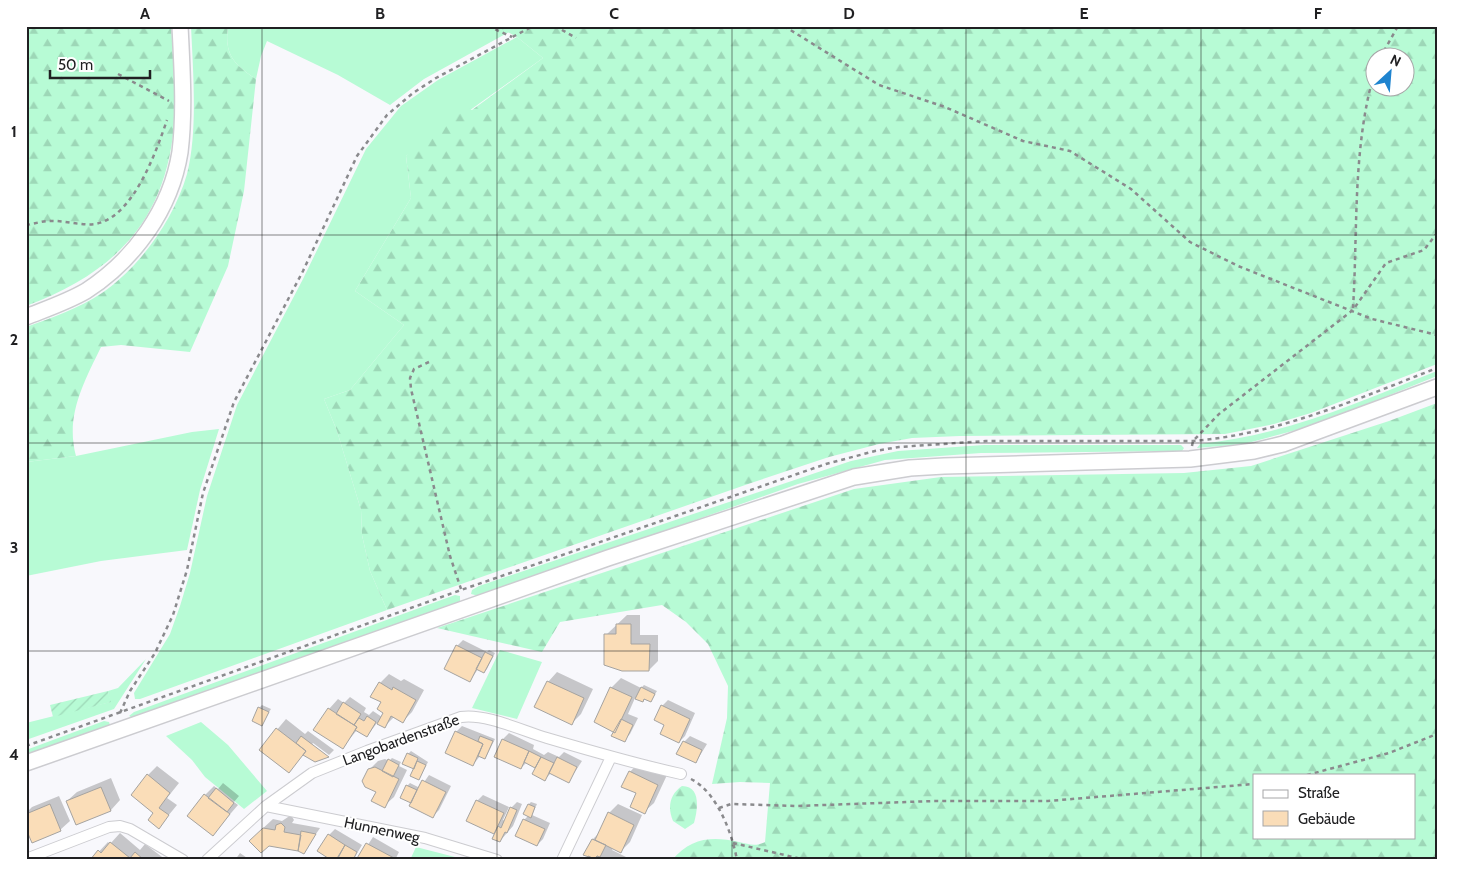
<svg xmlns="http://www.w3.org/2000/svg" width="1463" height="886" viewBox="0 0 1463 886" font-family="Cabin,sans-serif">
<defs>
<pattern id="forest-firs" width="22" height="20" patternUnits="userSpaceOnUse" patternTransform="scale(1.25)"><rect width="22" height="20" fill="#b7fbd5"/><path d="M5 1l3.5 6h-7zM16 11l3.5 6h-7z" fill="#9dd7b7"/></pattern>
<pattern id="garden-furrows" width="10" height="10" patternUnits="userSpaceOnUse" patternTransform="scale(1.25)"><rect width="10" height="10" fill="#b7fbd5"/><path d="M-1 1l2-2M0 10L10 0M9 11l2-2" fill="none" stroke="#9dd7b7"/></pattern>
</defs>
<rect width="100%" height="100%" fill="#f8f8fc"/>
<path fill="#b7fbd5" d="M228,26H496L509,32L424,79L390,105L338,75L267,41L261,56L256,79C234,64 224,55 228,26Z
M517,37L543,58L406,156L411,198L355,291L404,325L350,390L324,399L337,431L361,510L362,535L370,571L387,610L140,699H135L134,693L170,634L180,606L190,573L207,496L237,405L303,279L366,149L401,106L438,80Z
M1437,371V376L1315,425L1244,444L1197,448L1200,444C1286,435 1357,403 1437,371Z
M219,429L200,490L187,550L101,561L26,576V462L76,456L192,432Z
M984,445H1181L1184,448L1182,451L981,453L885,460L798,484L479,596L471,594L472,590L479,586L851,461L898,451Z
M455,595L460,596V602L133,718L129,716L134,712Z
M500,650L542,662L517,719L472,708Z
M146,659L114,709L26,740V723L110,702L108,691L118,688Z
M104,721L109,722L110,725L26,757V750Z
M201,722L228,745L267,791L244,809L205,777L192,760L166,736Z
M416,847L455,857L454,860H410Z"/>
<path fill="url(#forest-firs)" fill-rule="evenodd" d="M26,26H171C173,59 177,93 174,126C165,222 114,273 26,306Z
M191,26H228C224,55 234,64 256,79L244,191L228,266L190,352L121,345L101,347C84,382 65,416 76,456L26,462V327C52,318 79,308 102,293C141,266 174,219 187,174C198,132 193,70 191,26Z
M496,26H1437V364L1311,413L1274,424L1225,434L960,436L912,438L879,444L829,457L751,483L387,610L370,571L362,535L361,510L337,431L324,399L350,390L404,325L355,291L411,198L406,156L458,104L472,110L543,58L517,37ZM1376,58H1406V88H1376Z
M1437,403V860H672C691,838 711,836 739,842C749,844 755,847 765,842L770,783L740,782L712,784L727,718L728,686L708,644L686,622L662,605L560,622L542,652L437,628L854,489L941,477L1184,473L1251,466L1389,421ZM1254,775H1414V837H1254Z
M682,786C701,786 698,809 694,823L685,829L673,821C667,807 670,794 682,786Z"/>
<path fill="url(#garden-furrows)" d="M108,691L111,702L53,717L50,705Z"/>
<path fill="#0003" d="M627,615H640V635H658V661L649,670L606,635Z
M463,640L487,652L489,650L495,653L487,669L484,672L478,669L470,681L457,646Z
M557,672L593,689L581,714L572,723L548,682Z
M389,674L401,681L404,679L424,690L412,712L403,721L394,717L384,727L377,723L367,736L357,730L343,747L329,709L338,699L344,703L350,697L366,708L364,712L369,715L373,711L382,717L385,712L380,683Z
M621,678L641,688L644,685L657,691L651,701L635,698L628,714L638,718L630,734L624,740L615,731L595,722L611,688Z
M668,700L695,713L685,736L679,742L666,724L662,706Z
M262,705L271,709L262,724L259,708Z
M286,719L305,734L308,731L334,750L329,755L313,743L288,772L260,750Z
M462,726L495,739L487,755L485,758L480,756L473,765L456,732Z
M509,733L534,745L533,749L544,755L548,752L559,757L564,752L582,761L569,781L551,773L545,779L539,762L535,766L527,762L521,768L495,756L503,739Z
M690,736L707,744L696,762L684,742Z
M411,751L428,762L419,779L408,754Z
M392,758L401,762L399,766L407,770L394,797L384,806L369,770L378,761L385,759L389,761Z
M639,762L667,775L654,803L644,812L630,772Z
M157,766L179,783L167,798L177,805L159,827L148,775Z
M429,775L451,786L439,810L433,816L407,786L410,783L420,788Z
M111,778L120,800L111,810L77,824L67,801L77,792Z
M223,783L239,796L234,802L238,805L213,834L205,795L214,786L218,789Z
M483,795L509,807L503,820L505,821L511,808L517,802L522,804L513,826L500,841L496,833L468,820L477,801Z
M59,796L70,821L60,830L26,825V813L32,807Z
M531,802L537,804L532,815L550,823L543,839L537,845L524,820L529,815V804Z
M618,804L642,815L630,842L621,851L613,848L612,850L628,858L627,860H587L589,856L585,854L593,839L599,833L609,813Z
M291,815L294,820L292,823L320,828L304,852L260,831L273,819L282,821Z
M335,829L362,845L353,860H344L339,857L335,860L329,835Z
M120,833L140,850L145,844L166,860H91L108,842L110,844Z
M373,837L399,852L395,860H358Z
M240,853L250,860H235Z"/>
<path fill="#faddb8" stroke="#a5a3a0" d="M616,624H631V644H650L649,671H622L604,665V634H616Z
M456,645L482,658L470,682L444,669Z
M485,652L493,656L484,673L476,669Z
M547,681L584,698L572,725L534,707Z
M379,682L392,690L393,687L416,700L403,723L391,716L385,728L377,724L383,713L377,709L381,702L370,697Z
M610,687L632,697L615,733L594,722Z
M641,687L655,694L651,702L644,699L643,702L635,699Z
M343,702L361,714L354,725L336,714Z
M661,705L690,719L679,743L660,734L664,725L654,720Z
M258,707L269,712L262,726L252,721Z
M328,708L357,727L343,749L313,730Z
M367,716L376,722L367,737L355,730L357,727L354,725L359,718L364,721Z
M621,719L633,725L625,742L611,736Z
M276,728L306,751L289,773L259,750Z
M455,731L483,744L473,766L445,753Z
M301,736L329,757L315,762L303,755L306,751L296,743Z
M480,736L493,741L485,759L478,756L483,744L478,741Z
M502,739L529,751L521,769L494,757Z
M683,741L702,750L696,763L676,754Z
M529,751L541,757L535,768L524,762Z
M407,753L418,758L414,769L402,764Z
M541,757L554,763L545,781L532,774Z
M557,757L577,767L569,783L549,773Z
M388,759L399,765L393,777L382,771Z
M417,761L426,765L419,780L410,776Z
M375,767L399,779L385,808L371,801L376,792L365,787L362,781L368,769Z
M629,771L658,785L645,814L630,807L636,793L621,787Z
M147,774L170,793L159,808L169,815L159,829L148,820L153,813L131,795Z
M422,780L446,792L433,818L409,806Z
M406,785L417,790L411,803L400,798Z
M101,787L111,811L76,825L66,801Z
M216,788L234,803L227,812L208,798Z
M204,794L230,814L213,836L187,816Z
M476,800L504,813L494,834L466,821Z
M50,804L61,831L32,843L26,829V814Z
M528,804L535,807L531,818L523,814Z
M510,807L517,810L507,833L505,832L500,842L492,839L498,826L501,828Z
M608,812L634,825L621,853L595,840Z
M523,819L545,829L537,846L515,836Z
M281,823L285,827L284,832L301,835L298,851L269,846L261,853L249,841L263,828L275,830L276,825Z
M301,831L316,834L304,854L298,851Z
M328,834L345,845L336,860H331L317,851Z
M592,839L606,845L600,857L597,856L595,859L583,855Z
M110,842L130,858L135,852L144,860H90L98,850L101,853Z
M366,843L394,858L393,860H356Z
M345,845L357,852L353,860L338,858Z
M588,856L595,859L597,856L605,860H586Z"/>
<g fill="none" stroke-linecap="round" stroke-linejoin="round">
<defs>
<path id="minor" d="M266,806L425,838L497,860
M26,859L109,827L120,826L130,829L183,860
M207,860L266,806L312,773L367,751L461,717C485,713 523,731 547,738C591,751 636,764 681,774
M562,860L611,757"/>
<path id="secondary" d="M26,317C46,309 67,302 86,291C134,260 171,209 180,152C185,111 182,68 180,26
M26,763L608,558L854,477L910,468L944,466L1190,459L1254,451L1283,444L1437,387"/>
</defs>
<use href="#minor" stroke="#ccccd0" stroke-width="12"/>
<use href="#secondary" stroke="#ccccd0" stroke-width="18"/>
<path stroke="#8a8a8d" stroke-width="2.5" stroke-dasharray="4 4" stroke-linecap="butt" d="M488,26L512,37
M555,26L576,38
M784,26L879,85L945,107L1023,141L1070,151L1131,189L1190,242L1238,266L1372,319L1437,335
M1380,58L1398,26
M118,74L169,101
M26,225C34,224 42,221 49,221C64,220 80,226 95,224C133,218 156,152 167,120
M1353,308C1358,229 1352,145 1376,67
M429,362L414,369L410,378L411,389L450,556L461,589
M1192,446L1193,441L1219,414L1353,310L1386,263L1424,250L1437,233
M120,713L130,691L155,653L173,615L187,570L203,493L234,402L303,271L357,156L387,115L413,93L436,78L533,26
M26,746L461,590L826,464L875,451L899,447L986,441H1193C1279,434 1357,399 1437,368
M1307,775L1389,753L1437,734
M691,779C717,792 732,833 737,860
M719,808L731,804L797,806L934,801H1048L1254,784
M733,843L806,860"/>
<use href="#minor" stroke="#fff" stroke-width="10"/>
<use href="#secondary" stroke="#fff" stroke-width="15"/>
</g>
<path fill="none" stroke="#202022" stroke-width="1" stroke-opacity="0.55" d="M262,26V860M497,26V860M732,26V860M966,26V860M1201,26V860M26,235H1437M26,443H1437M26,651H1437"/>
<g text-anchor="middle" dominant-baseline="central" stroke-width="4" stroke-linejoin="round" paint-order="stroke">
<g font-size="15" fill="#202022" stroke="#fff">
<text transform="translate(401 740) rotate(-20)">Langobardenstraße</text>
<text transform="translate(382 830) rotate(12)">Hunnenweg</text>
</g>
</g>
<rect width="1463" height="886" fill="none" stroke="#ffffff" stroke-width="55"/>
<rect x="1253" y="774" width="162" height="65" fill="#ffffff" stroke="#a6a6a7"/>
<rect x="1263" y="790" width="25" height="8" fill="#ffffff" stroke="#a6a6a7"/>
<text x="1298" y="798" font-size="15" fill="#202022">Straße</text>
<rect x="1263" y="811" width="25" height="15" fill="#faddb8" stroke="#a6a6a7"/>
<text x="1298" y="824" font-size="15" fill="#202022">Gebäude</text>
<g transform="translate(1390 72) rotate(26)"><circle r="24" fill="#ffffff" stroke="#a6a6a7"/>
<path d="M0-4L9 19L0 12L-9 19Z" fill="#1f84cf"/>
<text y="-8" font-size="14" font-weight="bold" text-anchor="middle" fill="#202022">N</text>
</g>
<path d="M50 70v8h100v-8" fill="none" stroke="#202022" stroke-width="2.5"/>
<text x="58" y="70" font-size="15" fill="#202022" stroke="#ffffff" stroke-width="4" paint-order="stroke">50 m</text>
<rect x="28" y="28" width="1408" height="830" fill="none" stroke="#202022" stroke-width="2"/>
<g font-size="16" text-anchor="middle" font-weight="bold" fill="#202022">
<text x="145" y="19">A</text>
<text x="380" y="19">B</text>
<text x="614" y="19">C</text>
<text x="849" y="19">D</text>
<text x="1084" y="19">E</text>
<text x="1318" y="19">F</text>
<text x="14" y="137">1</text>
<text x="14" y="345">2</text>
<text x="14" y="553">3</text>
<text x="14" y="760">4</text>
</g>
</svg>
